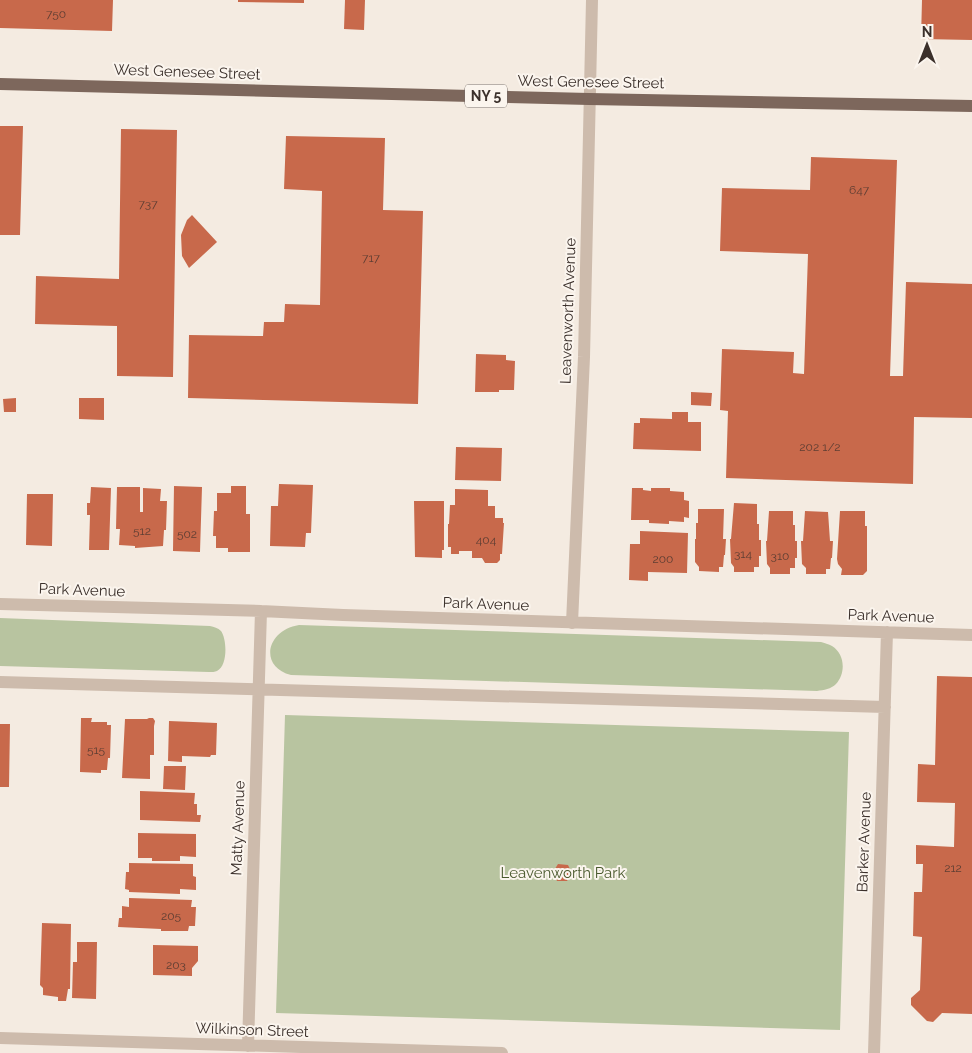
<svg xmlns="http://www.w3.org/2000/svg" width="972" height="1053" viewBox="0 0 972 1053" font-family="Raleway,sans-serif">
<rect width="100%" height="100%" fill="#f4ebe1"/>
<path fill="#b8c4a0" d="M0,618L210,626C214,627 218,628 221,631C227,639 228,666 217,671C215,672 212,672 209,672L0,666Z
M299,625L821,642C824,643 829,644 832,646C845,654 846,673 836,684C831,689 824,690 817,691L291,675C258,666 267,630 299,625Z
M285,715L849,732L840,1030L276,1013Z"/>
<path fill="#c8694b" d="M0,0H113L112,31L0,28Z
M238,0H304V3L238,2Z
M345,0H365L364,30L344,29Z
M922,0H972V40L921,39Z
M0,126H23L20,235H0Z
M121,129L177,130L173,377L117,376V326L35,324L36,276L119,279Z
M286,136L385,138L383,210L423,211L418,404L188,398L189,335L263,336L264,322H284L285,304L320,305L322,191L284,189Z
M811,157L897,160L890,376H903L906,282L972,284V418L914,417L913,484L726,478L728,411L720,410L722,349L794,352L793,373L804,374L808,254L720,251L722,188L810,190Z
M192,215L217,242L189,268L182,256L181,235L187,220Z
M476,354L506,355V360L515,361L514,390H499V392H475Z
M691,392L712,393L711,406L691,405Z
M16,398V412H4L3,399Z
M79,398H104V420L79,419Z
M672,412H688V422H701V451L633,449L634,423H640V418L672,419Z
M456,447L502,448L501,481L455,480Z
M279,484L313,485L311,533H306L305,547L270,546L271,506H278Z
M174,486L202,487L200,552L173,551Z
M231,486H246V514H250V552H228V548H216V536H213L214,511H217V493H231Z
M91,487L111,488L109,550H89L90,515H87V503H90Z
M117,487H140V512H143V488L161,489L160,501H167L166,530H164L163,546L135,548V546L119,545L120,529H116Z
M632,488H643V490L651,491V488H670V491L684,492V500L689,501V518L684,517V522L669,521V524L649,523V520H631Z
M455,489L488,490V506H495V518H503V523H504L502,554H500V560L497,563H485L482,558H472V551H459V554H451V547H448V524H449L450,505H455Z
M27,494H53L52,546L26,545Z
M414,501H444V550H442V558L415,557Z
M734,503L757,504V524H759V540H761V556H759V567H754V572H734V567L731,563L730,539H731Z
M698,509H724L723,539H726L725,555H724L723,567H719V572L699,571V567L695,562V539H696V523H698Z
M769,511H793V525H795V541H797V558H795V568H790V574H770V568L767,564L766,541H767Z
M805,511L828,512L830,541H833L832,558H831L830,569H826V574H806V568L802,564L801,541H803Z
M840,511H865V526H867V571L863,575H841L842,569L838,564L837,559Z
M640,531L688,533L687,573L648,572V581L629,580L630,544H640Z
M937,676L972,677V1014L942,1013L933,1022L927,1021L911,1005V998L920,990L922,937L913,936L914,892H922L923,864H916V845L954,847L955,803L917,802L918,764L935,765Z
M81,718H92L91,722H107V725H111L110,758H108L107,770H101V773L80,772Z
M149,718H153L155,721L154,726V755H150V779L122,778L125,719H147Z
M169,721L217,723L216,755H211L210,757L182,756V762L168,761Z
M0,724H10L9,787H0Z
M164,766H186L185,790L163,789Z
M140,791L195,793L194,804H197V815H201L200,822L140,820Z
M138,833L196,834V857L180,856V861H152V858H138Z
M129,863L193,864V876L196,877V890L180,889V894L129,892V890L125,889L126,872H129Z
M558,864L568,865L572,873L567,881H557L553,872Z
M129,898L192,900L191,907H196L195,926H189L188,931H161V929L118,927L119,918H122V906L129,907Z
M42,923L71,924L70,989H68L66,1001H58V997L43,995V988L40,985Z
M77,942H97L96,999L72,998L73,962H77Z
M153,945L198,946V961L192,968V976L153,975Z"/>
<g fill="none" stroke-linecap="round" stroke-linejoin="round">
<path stroke="#cdbbac" stroke-width="12" d="M0,604L261,611L343,615L972,635
M572,623L584,357L592,0
M0,682L885,707
M0,1038L502,1053
M248,1046L261,611
M874,1053L887,632"/>
<path stroke="#7d675c" stroke-width="12" d="M0,84L589,99L972,106"/>
</g>
<g text-anchor="middle" dominant-baseline="central" stroke-width="4" stroke-linejoin="round" paint-order="stroke">
<g font-size="12" fill="#5e3e33">
<text x="56" y="14">750</text>
<text x="859" y="190">647</text>
<text x="148" y="204">737</text>
<text x="371" y="258">717</text>
<text x="820" y="447">202 1/2</text>
<text x="142" y="531">512</text>
<text x="187" y="534">502</text>
<text x="486" y="540">404</text>
<text x="743" y="554">314</text>
<text x="780" y="556">310</text>
<text x="663" y="559">200</text>
<text x="96" y="750">515</text>
<text x="953" y="868">212</text>
<text x="171" y="916">205</text>
<text x="176" y="965">203</text>
</g>
<rect fill="#fbf5ee" stroke="#756b66" stroke-width="1" x="465" y="84.5" width="42" height="23" rx="4"/>
<g font-size="14" font-weight="bold" fill="#3b302b">
<text x="486" y="96">NY 5</text>
</g>
<g font-size="15" fill="#3b302b" stroke="#fbf5ee">
<text transform="translate(187 72) rotate(2)">West Genesee Street</text>
<text transform="translate(591 82) rotate(1)">West Genesee Street</text>
<text transform="translate(568 311) rotate(-88)">Leavenworth Avenue</text>
<text transform="translate(82 590) rotate(2)">Park Avenue</text>
<text transform="translate(486 604) rotate(2)">Park Avenue</text>
<text transform="translate(891 616) rotate(2)">Park Avenue</text>
<text transform="translate(238 828) rotate(-88)">Matty Avenue</text>
<text transform="translate(864 842) rotate(-88)">Barker Avenue</text>
<text transform="translate(252 1030) rotate(2)">Wilkinson Street</text>
</g>
<g font-size="15" fill="#4a5a2e" stroke="#fbf5ee">
<text x="563" y="873">Leavenworth Park</text>
</g>
</g>
<g transform="translate(927 45)" stroke="#fbf5ee" stroke-width="4" paint-order="stroke">
<path d="M0-4L9 19L0 12L-9 19Z" fill="#3b302b"/>
<text y="-8" font-size="14" font-weight="bold" text-anchor="middle" fill="#3b302b">N</text>
</g>
</svg>
